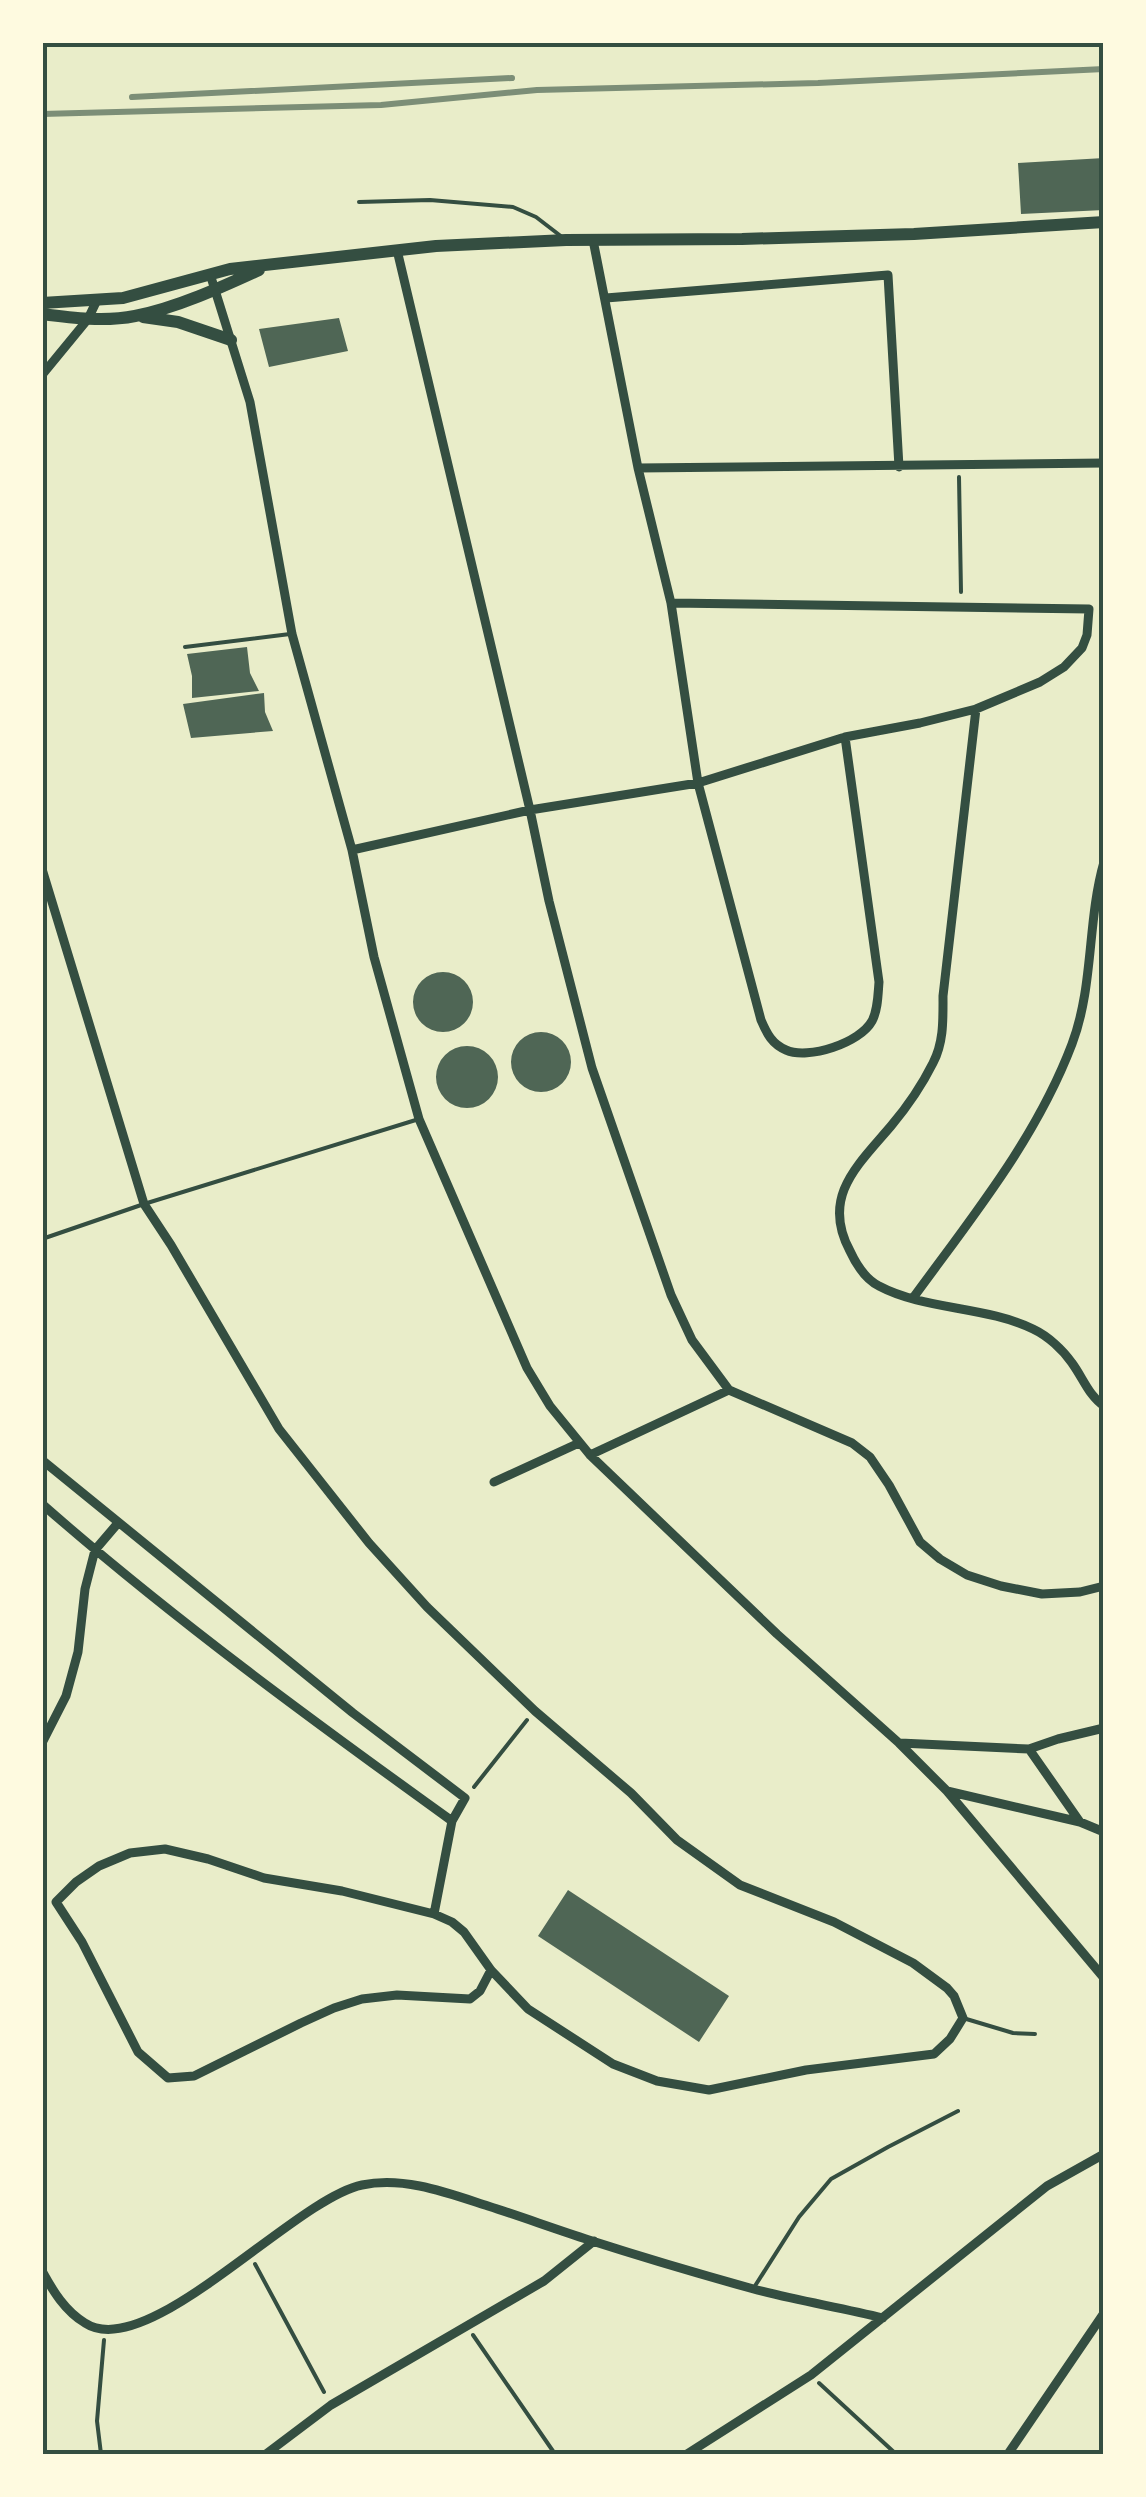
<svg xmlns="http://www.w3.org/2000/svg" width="1146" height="2497" viewBox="0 0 1146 2497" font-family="'Times New Roman',serif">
<rect width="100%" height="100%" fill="#e9edc9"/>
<path fill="#4f6655" d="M1104,158V210L1021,214L1018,163Z
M339,318L348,351L269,367L259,329Z
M247,647L250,673L259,691L192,698V676L187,654Z
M264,693L265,712L273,731L191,738L183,704Z
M413 1002a30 30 0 1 1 60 0a30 30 0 1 1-60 0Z
M511 1062a30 30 0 1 1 60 0a30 30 0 1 1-60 0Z
M436 1077a31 31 0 1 1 62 0a31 31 0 1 1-62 0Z
M568,1890L729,1996L699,2042L538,1936Z"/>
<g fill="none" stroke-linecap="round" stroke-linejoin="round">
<path stroke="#344e41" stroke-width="4" d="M959,477L961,592
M474,1787L527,1720
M255,2264L324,2392
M473,2335L555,2454
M819,2383L896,2454
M101,2454L97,2421L104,2340"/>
<path stroke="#344e41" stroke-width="4" d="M359,202L430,200L513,207L536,217L562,237
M185,647L290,634
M42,1239L144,1204L419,1119
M963,2018L1013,2033L1035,2034
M753,2289L799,2217L831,2179L888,2147L958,2111"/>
<path stroke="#344e41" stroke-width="9" d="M593,240L638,468L671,603L698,783L761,1020C767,1034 772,1044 786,1050C808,1060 860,1043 872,1021C878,1010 878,994 879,982L845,737
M397,250L530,810L549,901L592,1068L671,1295L692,1340L729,1390L852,1443L870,1457L889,1485L920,1542L940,1559L967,1575L1001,1586L1042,1594L1080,1592L1104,1586
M210,274L250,402L292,634L352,850L374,957L419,1119L527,1368L550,1406L590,1455L777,1634L899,1743L947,1791L1104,1978
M606,298L888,275L899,467
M42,375L88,319L97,300
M638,468L1104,463
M976,709L943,996C943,1019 944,1042 933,1063C922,1085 907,1107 891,1126C857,1166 821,1197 850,1251C856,1264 865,1279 879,1286C924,1310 986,1306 1033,1329C1048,1336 1063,1350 1072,1363C1083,1378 1089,1396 1104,1406
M352,850L530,810L698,783L845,737L920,723L976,709L1040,682L1064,667L1082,648L1087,635L1089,609L671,603
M42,869L144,1204L171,1245L279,1429L369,1543L427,1607L535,1711L631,1793L677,1840L740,1885L834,1922L913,1963L947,1988L954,1996L963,2018L950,2039L934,2054L806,2070L709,2090L657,2081L613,2064L528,2009L491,1970L464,1932L452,1922L434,1914L342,1891L264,1878L208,1859L165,1849L130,1853L99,1866L76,1882L56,1902
M913,1298C972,1217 1036,1139 1072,1044C1094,986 1087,921 1104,862
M590,1455L729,1390
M42,1460L353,1713L465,1798L452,1821L434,1914
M494,1482L579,1443
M42,1504C172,1618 312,1720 452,1821
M42,1743L66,1696L78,1652L85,1589L95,1550L118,1523
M900,1743L1029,1749L1058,1739L1104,1728
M1029,1749L1080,1822
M947,1791L1080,1822L1104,1832
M56,1902L82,1942L138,2052L168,2078L194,2076L301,2023L334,2008L362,1999L397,1995L470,1999L480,1991L491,1970
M42,2271C53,2291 65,2311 85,2323C147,2364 294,2199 362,2185C404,2176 448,2193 488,2206C522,2217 555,2229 589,2240C642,2257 696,2273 750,2288C793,2300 839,2307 883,2318
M266,2454L331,2405L544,2281L594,2241
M687,2454L811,2375L1047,2186L1104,2154
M1008,2454L1104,2313"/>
<path stroke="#344e41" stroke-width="12" d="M42,303L123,298L230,269L436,246L566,240L742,239L914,234L1104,222
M42,314C73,318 105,322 135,316C176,308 222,287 259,270
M143,317L178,322L231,340"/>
<path stroke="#7c8e77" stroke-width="6" d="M132,97L512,78
M42,114L381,105L537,90L818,83L1104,69"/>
</g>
<rect width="1146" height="2497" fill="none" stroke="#fefae0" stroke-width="90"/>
<rect x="45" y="45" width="1056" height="2407" fill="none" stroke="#344e41" stroke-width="4"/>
</svg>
